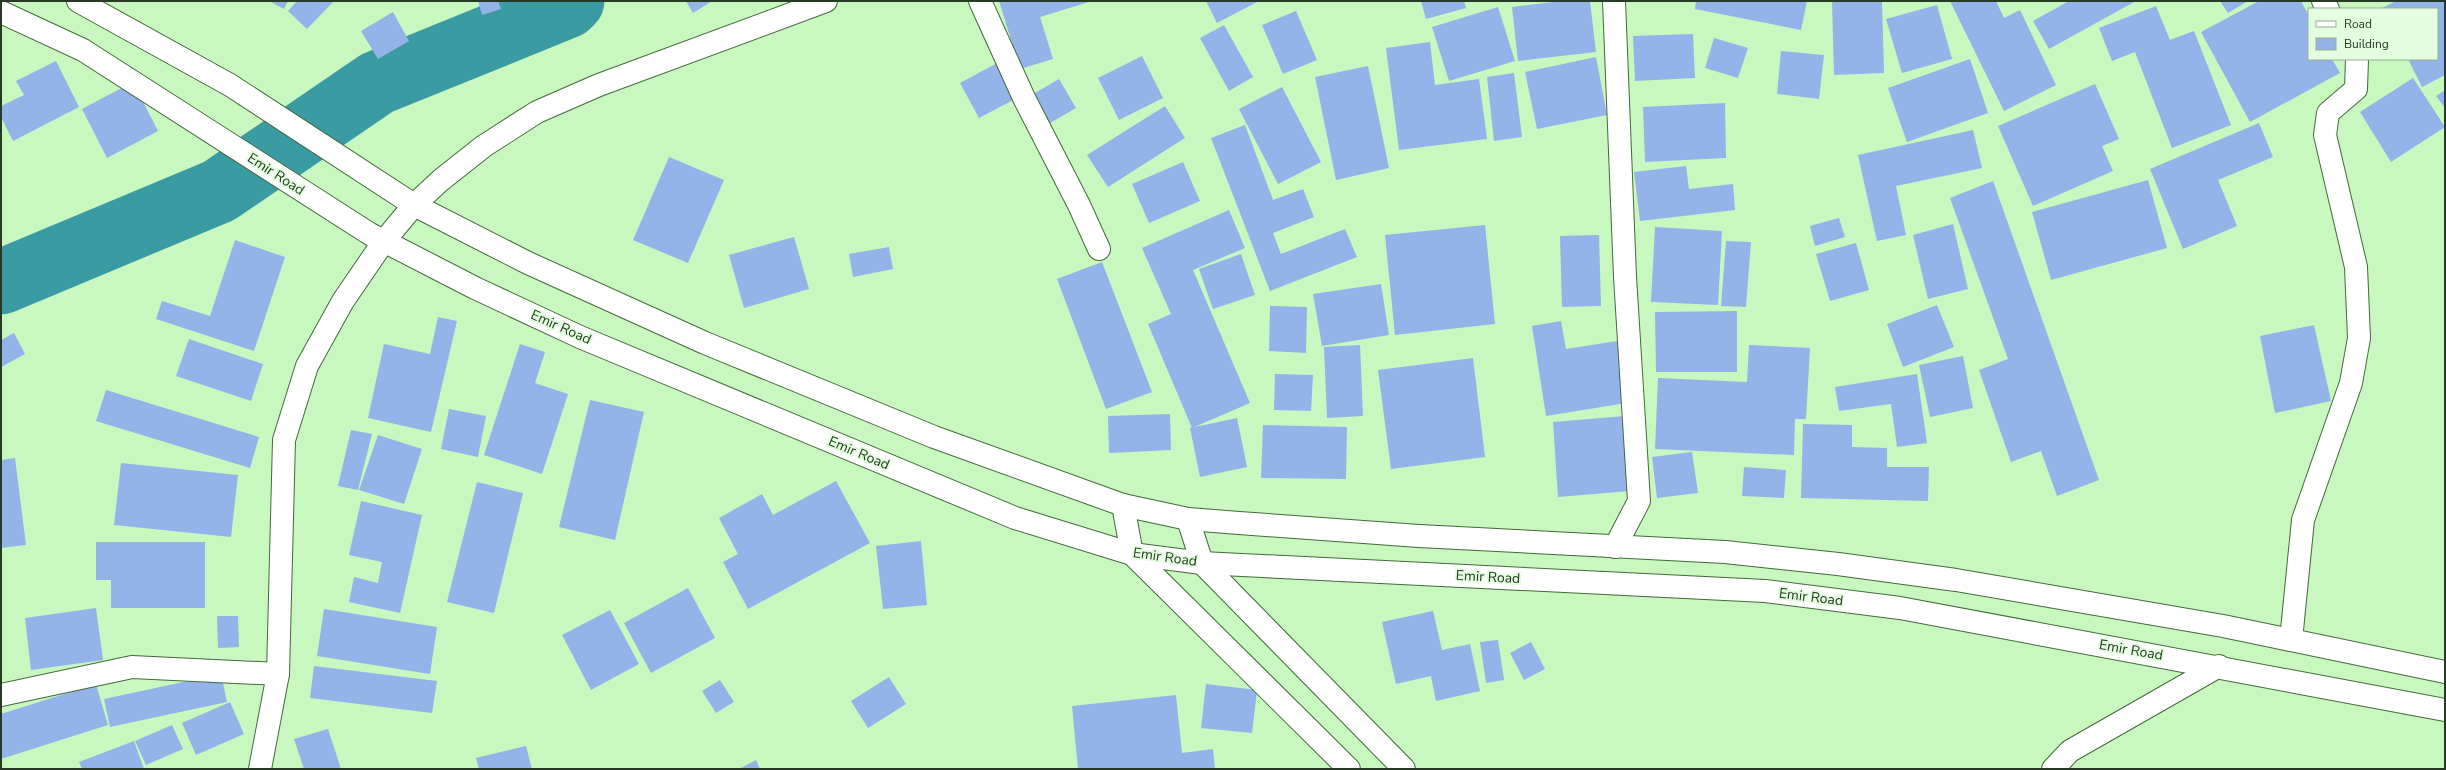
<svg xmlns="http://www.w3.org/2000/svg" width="2446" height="770" viewBox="0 0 2446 770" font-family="'Nunito Sans',sans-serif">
<rect width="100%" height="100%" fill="#c9f7c0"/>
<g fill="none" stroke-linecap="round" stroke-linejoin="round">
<path stroke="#3a9ca2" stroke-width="65" d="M1,282L219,191L377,83L567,6L572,1"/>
</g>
<path fill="#93b3e9" d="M269,1H288L284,9Z
M297,1H332L333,2L307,29L288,11Z
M478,1H498L501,9L482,15Z
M686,1H712L693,13Z
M999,1H1092L1040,17L1053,59L1020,69Z
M1206,1H1259L1217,23Z
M1421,1H1464L1466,8L1426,19Z
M1561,1H1590L1596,52L1518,61L1512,7Z
M1696,1H1807L1801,30L1695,9Z
M1832,1H1882L1884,73L1834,75Z
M1950,1H1996L2004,18L2020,10L2056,85L2004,111Z
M2069,1H2136L2049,49L2033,21Z
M2220,1H2248L2228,13Z
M2259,1H2301L2309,16V59H2332L2340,73L2250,122L2201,32Z
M2396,1H2445V75L2422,87L2408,59H2437V9H2380Z
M1937,5L1952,59L1902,73L1886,19Z
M2156,6L2170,40L2194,31L2231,125L2172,148L2135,52L2112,61L2099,28Z
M1498,7L1515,61L1449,81L1432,27Z
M1296,11L1317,60L1283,74L1262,25Z
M393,12L409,41L378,59L361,31Z
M1224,25L1253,77L1229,91L1200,38Z
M1693,34L1695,78L1635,81L1633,36Z
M1714,38L1748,48L1738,78L1705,68Z
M1430,42L1435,85L1479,79L1487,139L1399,150L1386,48Z
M1781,51L1824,55L1819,99L1777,94Z
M1142,56L1163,98L1119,120L1098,78Z
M1596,57L1607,115L1537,129L1525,72Z
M1970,59L1988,113L1907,142L1888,88Z
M56,61L79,107L13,141L1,117V106L24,95L16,81Z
M999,62L1019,97L979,118L960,83Z
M1368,66L1389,168L1336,180L1315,77Z
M1514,73L1522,137L1494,141L1487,77Z
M2413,78L2445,127L2391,162L2360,112Z
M1059,79L1076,108L1045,126L1028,97Z
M133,82L158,131L107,158L82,109Z
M2095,84L2119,139L2102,146L2113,171L2033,206L1998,126Z
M1282,87L1321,162L1278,184L1239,109Z
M2445,90V108L2436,96Z
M1725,103L1726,158L1645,162L1643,107Z
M1165,106L1185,138L1108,187L1087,155Z
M2259,123L2273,157L2218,180L2237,226L2183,249L2150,169Z
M1245,125L1273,200L1303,189L1314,217L1273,233L1281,254L1345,229L1357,257L1270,291L1211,138Z
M1973,130L1982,168L1896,186L1906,235L1877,241L1858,155Z
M669,157L724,180L688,263L633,240Z
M1183,162L1200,201L1149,223L1132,184Z
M1686,166L1689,189L1733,184L1735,210L1640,221L1634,172Z
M2148,180L2167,248L2051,280L2032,212Z
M1993,181L2099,480L2057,496L2041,451L2011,462L1979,370L2008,359L1950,198Z
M1229,210L1245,248L1193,270L1250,403L1192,428L1148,324L1171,314L1142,248Z
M1839,218L1845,237L1815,246L1810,226Z
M1953,224L1968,289L1928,299L1913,235Z
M1485,225L1495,324L1395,335L1385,235Z
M1655,227L1722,231L1718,305L1651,302Z
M1599,235L1601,306L1562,307L1560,236Z
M794,237L809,289L744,308L729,255Z
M235,240L285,257L254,351L156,319L162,301L210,316Z
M1726,241L1751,242L1746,307L1721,306Z
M1856,243L1869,290L1830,301L1816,254Z
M889,247L893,269L853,277L849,254Z
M1241,254L1255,295L1213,309L1199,269Z
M1102,262L1152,392L1106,409L1057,279Z
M1381,284L1389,335L1322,346L1313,294Z
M1937,305L1954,347L1903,367L1887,324Z
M1270,306L1307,307L1306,353L1269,351Z
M1737,311V372H1656L1655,312Z
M438,317L457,321L431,432L368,418L384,344L430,354Z
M1561,321L1566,349L1617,341L1626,403L1546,416L1532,326Z
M2314,325L2331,401L2275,413L2260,336Z
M14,333L25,354L1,367V340Z
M189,339L263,364L251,401L176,376Z
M520,344L545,352L535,383L568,394L542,474L484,455Z
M1360,345L1363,416L1327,418L1324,347Z
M1749,345L1810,348L1806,419H1795L1794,455L1655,449L1658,378L1747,382Z
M1963,356L1973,408L1930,417L1919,365Z
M1473,358L1485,457L1391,469L1378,370Z
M1275,374L1313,375L1311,411L1274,410Z
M1917,374L1927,443L1897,447L1891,404L1839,411L1835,387Z
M106,390L259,437L250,468L96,421Z
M590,400L644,412L615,540L559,527Z
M449,409L486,416L478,457L441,449Z
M1170,414L1171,450L1109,453L1108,416Z
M1625,416L1630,491L1558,497L1553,422Z
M1237,418L1247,467L1200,477L1190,428Z
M1803,424L1852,425V447L1887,448V467H1929L1928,501L1801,498Z
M1263,425L1347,427L1346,479L1261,478Z
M351,430L372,434L358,490L338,486Z
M378,435L422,449L404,504L359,490Z
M1692,452L1698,493L1657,498L1652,457Z
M15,458L26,545L1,548V460Z
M121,463L238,475L231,537L114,525Z
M1744,467L1786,470L1784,498L1742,496Z
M836,481L870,543L748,609L723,562L738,554L719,518L762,494L773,515Z
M477,482L523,493L494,613L447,602Z
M361,501L422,515L400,613L349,602L354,577L378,583L382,562L349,555Z
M921,541L927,605L883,609L876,546Z
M96,542H205V608H111V580H96Z
M688,588L715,638L651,673L624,623Z
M96,608L103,660L31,670L25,618Z
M324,609L437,627L430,674L317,656Z
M610,610L639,664L591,690L562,635Z
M1433,611L1442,650L1470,644L1480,691L1436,701L1431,676L1396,684L1382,622Z
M217,616H238L239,647L218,648Z
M1498,640L1504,680L1486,683L1480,642Z
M1531,642L1545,669L1524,680L1510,653Z
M314,666L437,681L432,713L310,698Z
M221,674L227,702L110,727L104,699Z
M889,677L906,704L868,728L851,701Z
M720,680L734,702L716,713L702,691Z
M96,684L108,725L1,759V714Z
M1206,684L1257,690L1252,733L1201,728Z
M1176,695L1182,753L1213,749L1215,769H1078L1072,706Z
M230,702L244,734L196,755L182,723Z
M172,725L183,749L146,765L135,741Z
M328,729L341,769H304L294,739Z
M134,741L144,769H82L79,762Z
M526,746L532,769H479L476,758Z
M756,760L760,769H739Z"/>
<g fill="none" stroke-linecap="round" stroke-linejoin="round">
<defs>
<path id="street" d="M980,1L1024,98L1079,205L1099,249
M1614,1L1625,277L1639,501L1615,547
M2323,1L2328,9
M2291,640L2303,520L2351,383L2359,338L2356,267L2325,135L2328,113L2356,89L2357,59
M1,695L132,667L278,674
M2053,769L2070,751L2219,666"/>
<path id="secondary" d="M260,769L278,674L284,440L307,366L343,301L384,241L414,205L441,180L484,146L537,112L599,85L826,1"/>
<path id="primary" d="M1123,505L1132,554L1349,769
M1188,519L1202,563L1404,769"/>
<path id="highway" d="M78,1L230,85L414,205L528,263L705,343L934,437L1123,505L1188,519L1239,523L1419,536L1725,552L1838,564L1956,580L2223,626L2445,672
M1,12L83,50L370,234L475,288L580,337L1015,518L1132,554L1202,563L1765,591L1900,608L2445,710"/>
</defs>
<use href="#street" stroke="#426a3a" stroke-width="24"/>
<use href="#secondary" stroke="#426a3a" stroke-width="24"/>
<use href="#primary" stroke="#426a3a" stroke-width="24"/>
<use href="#highway" stroke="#426a3a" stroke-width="24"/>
<use href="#street" stroke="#fff" stroke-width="22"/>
<use href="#secondary" stroke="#fff" stroke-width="22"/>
<use href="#primary" stroke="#fff" stroke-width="22"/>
<use href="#highway" stroke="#fff" stroke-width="22"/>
</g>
<g text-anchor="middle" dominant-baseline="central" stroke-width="4" stroke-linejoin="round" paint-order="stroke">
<g font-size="14" fill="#283a25" stroke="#e3fede">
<text transform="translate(276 174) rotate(33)">Emir Road</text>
<text transform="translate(561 327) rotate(24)">Emir Road</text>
<text transform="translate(859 453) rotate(23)">Emir Road</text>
<text transform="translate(1165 557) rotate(8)">Emir Road</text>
<text transform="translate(1488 577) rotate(3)">Emir Road</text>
<text transform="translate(1811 597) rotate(7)">Emir Road</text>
<text transform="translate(2131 650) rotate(10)">Emir Road</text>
</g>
</g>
<rect width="2446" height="770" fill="none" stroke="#283a25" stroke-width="4"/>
<rect x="2308" y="8" width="130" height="52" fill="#e3fede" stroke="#98b094"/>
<rect x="2316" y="21" width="20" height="6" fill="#ffffff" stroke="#98b094"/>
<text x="2344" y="28" font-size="12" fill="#283a25">Road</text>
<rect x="2316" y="38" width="20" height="12" fill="#93b3e9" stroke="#98b094"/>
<text x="2344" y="48" font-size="12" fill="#283a25">Building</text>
</svg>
